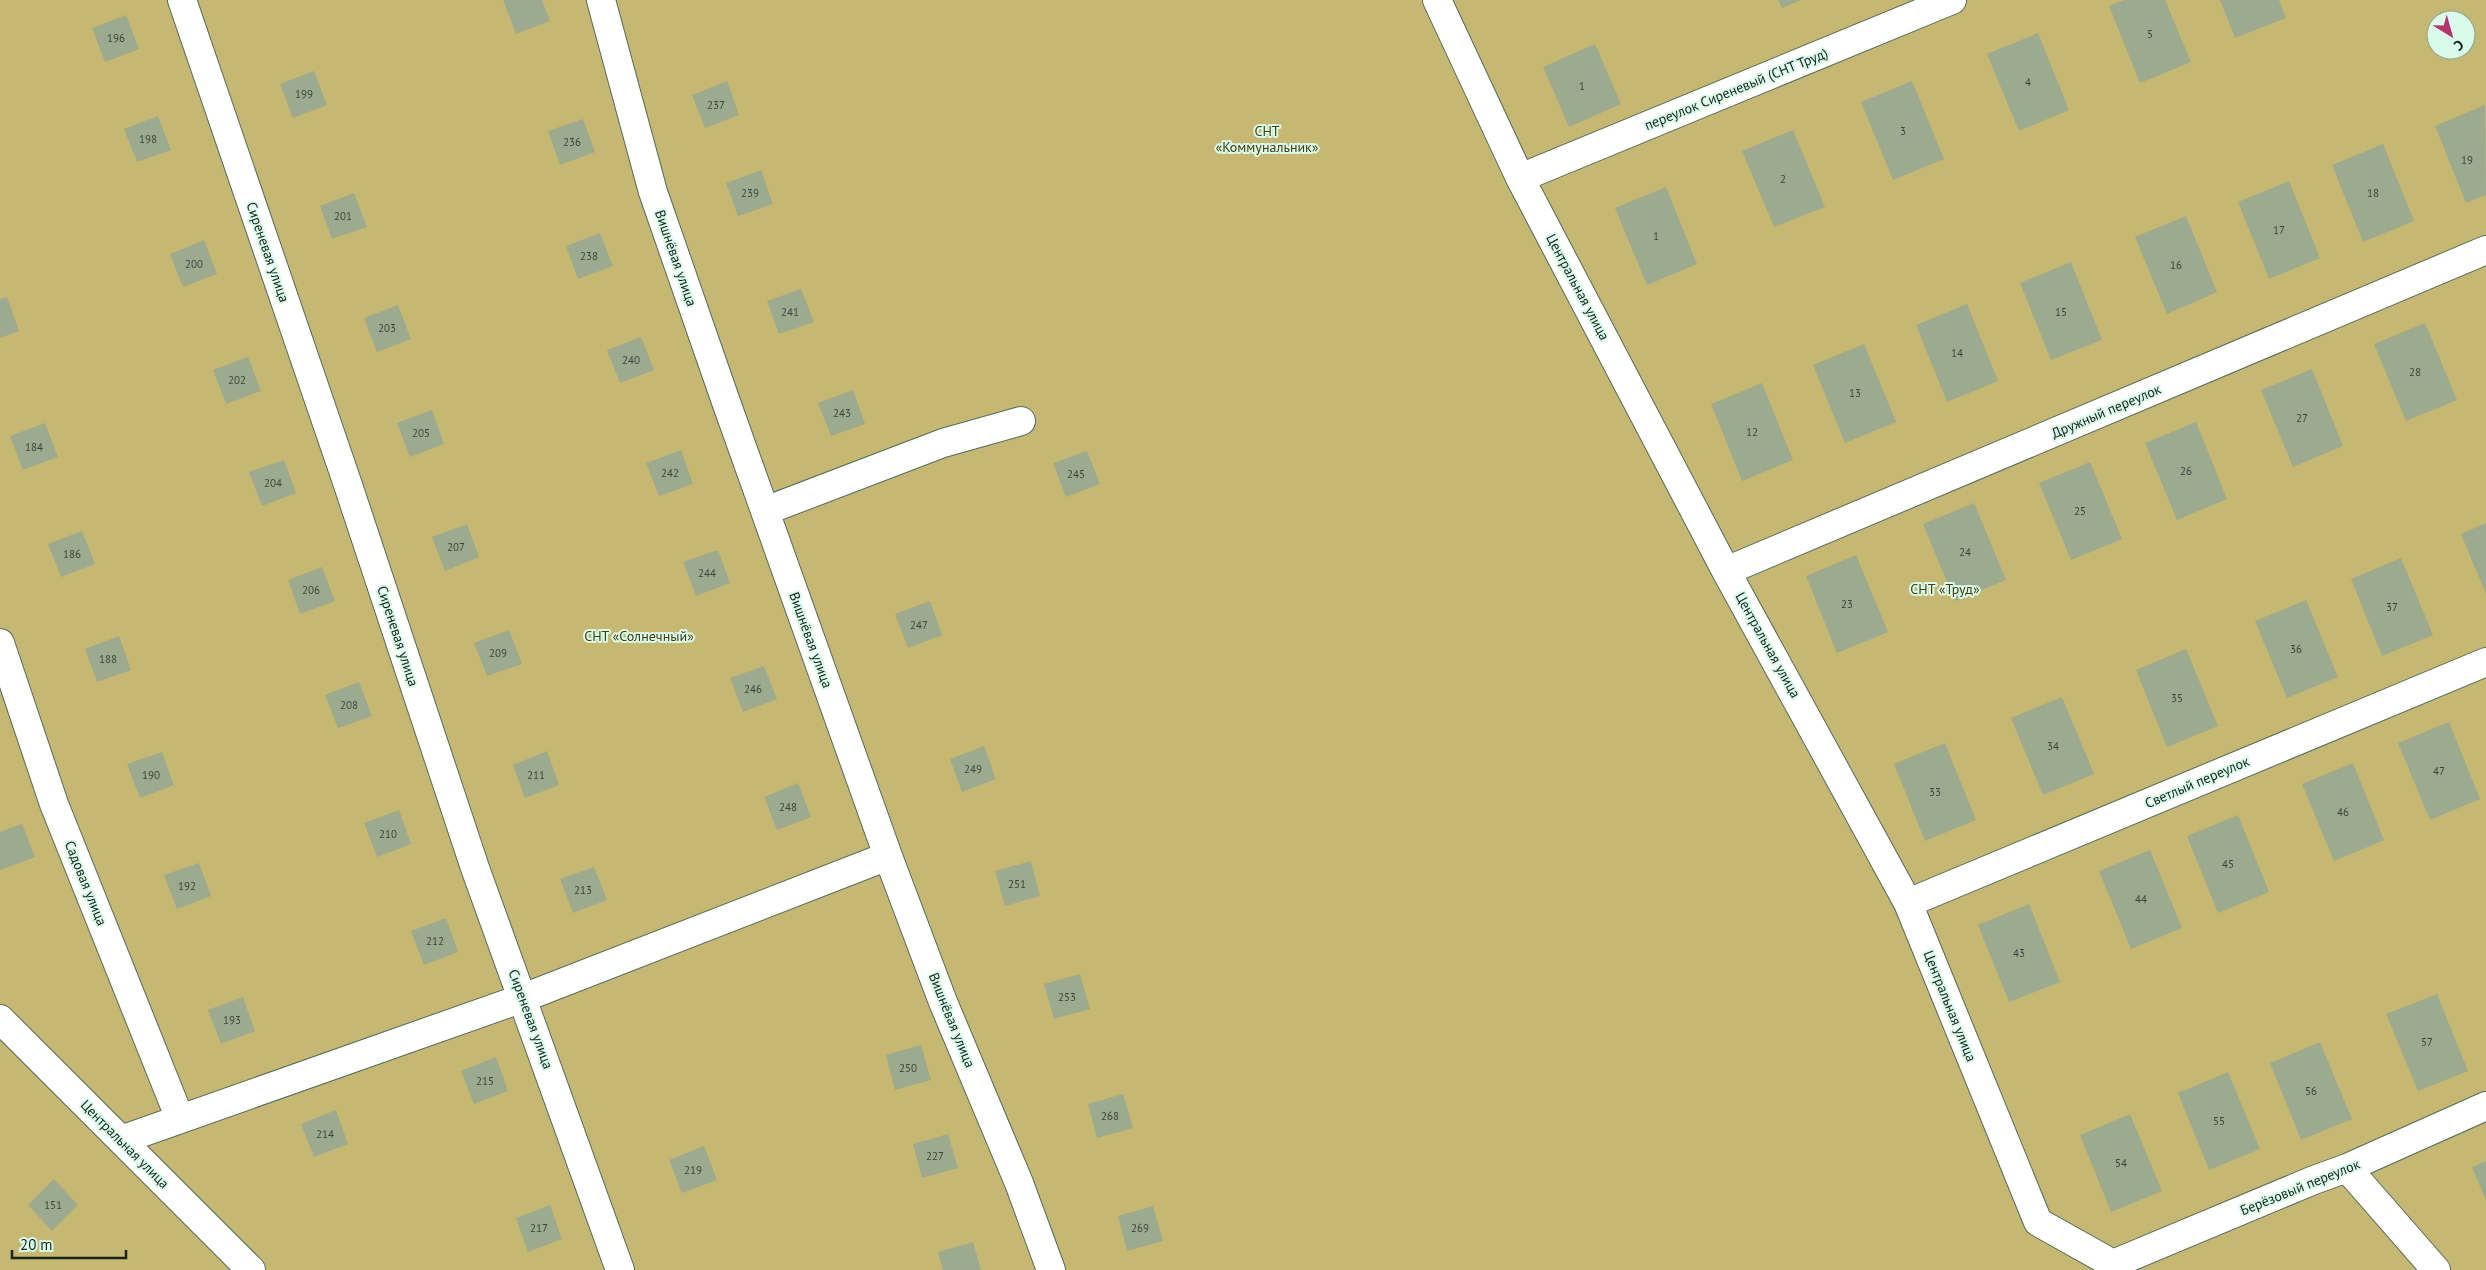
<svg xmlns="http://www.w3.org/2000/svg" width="2486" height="1270" viewBox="0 0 2486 1270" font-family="'PT Sans',sans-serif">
<rect width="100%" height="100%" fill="#cbeedd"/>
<path fill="#c6b771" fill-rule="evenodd" d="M0,0H2486V1270H0ZM2436,20H2466V50H2436Z"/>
<path fill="#9cab8f" d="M503,0H542L550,21L516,34Z
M1778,0H1801L1782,8Z
M2124,0H2165L2191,62L2140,83L2109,6Z
M2220,0H2279L2286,18L2235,38Z
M126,15L139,49L105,62L92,28Z
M2038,33L2069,110L2019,131L1987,54Z
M1595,44L1621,104L1569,127L1543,67Z
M314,71L327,105L293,118L280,84Z
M727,81L739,115L705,128L692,95Z
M1912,81L1944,159L1893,180L1861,102Z
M2485,105L2486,195L2466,203L2435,126Z
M158,116L171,150L137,162L124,129Z
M583,119L595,152L560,165L548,131Z
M1793,130L1825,207L1774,227L1742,151Z
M2383,144L2414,221L2363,242L2332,165Z
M761,170L773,204L738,216L726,183Z
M2289,181L2320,258L2269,279L2238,202Z
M1666,187L1697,264L1647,285L1615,208Z
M354,193L367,227L332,239L320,206Z
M2186,216L2217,292L2167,314L2135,237Z
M600,233L613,266L578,279L566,246Z
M204,240L217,274L183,287L170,254Z
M2071,262L2102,340L2051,360L2020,283Z
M801,289L814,322L779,334L767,301Z
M7,297L19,331L0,338V299Z
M1967,304L1998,381L1947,402L1916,325Z
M398,305L411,339L377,352L364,318Z
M2425,323L2457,400L2406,421L2374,344Z
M641,337L654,370L620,383L607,350Z
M1864,344L1896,422L1845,443L1813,365Z
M248,357L261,391L226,404L213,370Z
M2312,369L2343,446L2293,467L2261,390Z
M1762,383L1793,460L1742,481L1711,404Z
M853,390L865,424L831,436L818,403Z
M432,410L444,444L410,457L397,423Z
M2196,422L2227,499L2177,520L2145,443Z
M45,423L58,457L23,470L10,436Z
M681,450L693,484L659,496L646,463Z
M1087,451L1100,484L1066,497L1053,463Z
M284,460L296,493L262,506L249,472Z
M2090,462L2122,539L2071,560L2039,483Z
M1974,503L2006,580L1955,601L1923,524Z
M2486,523V594L2461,534Z
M467,524L479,557L445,571L432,537Z
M82,531L95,564L61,577L48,544Z
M718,550L730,583L696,596L683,562Z
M1856,555L1888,632L1837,653L1806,576Z
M2401,558L2433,635L2382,656L2351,579Z
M322,567L335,601L300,614L288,580Z
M2306,600L2338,677L2287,698L2255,621Z
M930,601L942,635L908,648L895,614Z
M509,630L522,664L487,676L474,643Z
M119,636L131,670L97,682L85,649Z
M2186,649L2218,726L2167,747L2136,670Z
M764,666L777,699L743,712L730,678Z
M359,682L372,716L338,728L325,695Z
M2062,697L2094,774L2043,795L2011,718Z
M2449,722L2480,799L2430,820L2398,743Z
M1945,743L1976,820L1925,841L1894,764Z
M984,746L996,779L962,792L950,759Z
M547,751L559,785L525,798L513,765Z
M162,752L174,785L140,798L127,764Z
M2353,763L2384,840L2334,861L2302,784Z
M798,783L811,817L777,830L764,797Z
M399,810L411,844L377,857L364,823Z
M2238,815L2269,892L2218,913L2187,836Z
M22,824L35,857L0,870V832Z
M2150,850L2182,928L2131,949L2099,871Z
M1031,861L1040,896L1005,906L995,871Z
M199,863L211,896L177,909L164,875Z
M594,867L607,900L573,913L560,879Z
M2029,904L2060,982L2009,1002L1978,925Z
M446,918L458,952L424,965L411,931Z
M1080,974L1090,1009L1054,1019L1044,984Z
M2437,994L2468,1071L2418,1091L2386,1014Z
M243,997L255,1031L221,1044L208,1010Z
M2320,1042L2352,1119L2301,1140L2270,1063Z
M921,1045L931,1080L895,1090L886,1055Z
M496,1057L508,1091L474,1104L461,1071Z
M2228,1072L2260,1149L2209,1170L2178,1093Z
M1123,1094L1133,1128L1097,1138L1088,1104Z
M336,1110L348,1144L314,1157L301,1124Z
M2130,1114L2162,1191L2111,1212L2080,1135Z
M948,1134L958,1168L922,1178L913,1144Z
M704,1146L717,1180L682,1193L669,1160Z
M2486,1161V1201L2472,1167Z
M54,1179L78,1205L52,1231L28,1205Z
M550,1205L562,1239L528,1252L516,1218Z
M1153,1206L1163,1241L1127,1251L1118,1216Z
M973,1242L981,1270H943L938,1252Z"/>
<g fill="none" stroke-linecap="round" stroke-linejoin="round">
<defs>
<path id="street" d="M182,0L348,485L475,868L620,1270
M601,0L653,192L725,399L888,856L943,1002L1019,1183L1051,1270
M1437,0L1520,178L1726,571L1908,903L2038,1222L2113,1264L2314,1180L2347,1168L2486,1106
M1520,178L1952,0
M765,511L943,443L1021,421
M1726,571L2486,250
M0,643L54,804L180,1119
M1908,903L2486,662
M0,1019L251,1270
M121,1140L523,998L888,856
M2347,1168L2436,1270"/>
</defs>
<use href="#street" stroke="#4e6d5f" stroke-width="30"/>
<use href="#street" stroke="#fff" stroke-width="28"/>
</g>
<g text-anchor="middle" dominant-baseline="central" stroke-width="4" stroke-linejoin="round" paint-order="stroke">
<g font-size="11" fill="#38463a">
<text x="2150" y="34">5</text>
<text x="116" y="38">196</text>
<text x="2028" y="82">4</text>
<text x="1582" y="86">1</text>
<text x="304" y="94">199</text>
<text x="716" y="105">237</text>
<text x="1903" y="131">3</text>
<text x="148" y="139">198</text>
<text x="572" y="142">236</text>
<text x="2467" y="160">19</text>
<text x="1783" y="179">2</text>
<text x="750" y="193">239</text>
<text x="2373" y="193">18</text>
<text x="343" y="216">201</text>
<text x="2279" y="230">17</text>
<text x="1656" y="236">1</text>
<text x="589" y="256">238</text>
<text x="194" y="264">200</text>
<text x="2176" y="265">16</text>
<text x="790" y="312">241</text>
<text x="2061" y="312">15</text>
<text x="387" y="328">203</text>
<text x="1957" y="353">14</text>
<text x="631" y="360">240</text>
<text x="2415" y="372">28</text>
<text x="237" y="380">202</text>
<text x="1855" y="393">13</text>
<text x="842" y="413">243</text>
<text x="2302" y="418">27</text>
<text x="1752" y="432">12</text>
<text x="421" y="433">205</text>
<text x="34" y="447">184</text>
<text x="2186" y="471">26</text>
<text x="670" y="473">242</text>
<text x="1076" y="474">245</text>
<text x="273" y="483">204</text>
<text x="2080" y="511">25</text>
<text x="456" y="547">207</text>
<text x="1965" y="552">24</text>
<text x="72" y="554">186</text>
<text x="707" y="573">244</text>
<text x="311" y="590">206</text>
<text x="1847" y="604">23</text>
<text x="2392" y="607">37</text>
<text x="919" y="625">247</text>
<text x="2296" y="649">36</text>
<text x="498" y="653">209</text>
<text x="108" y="659">188</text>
<text x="753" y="689">246</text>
<text x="2177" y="698">35</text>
<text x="349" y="705">208</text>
<text x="2053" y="746">34</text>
<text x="973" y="769">249</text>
<text x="2439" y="771">47</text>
<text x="151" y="775">190</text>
<text x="536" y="775">211</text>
<text x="1935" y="792">33</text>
<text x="788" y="807">248</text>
<text x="2343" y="812">46</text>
<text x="388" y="834">210</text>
<text x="2228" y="864">45</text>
<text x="1017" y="884">251</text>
<text x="187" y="886">192</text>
<text x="583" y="890">213</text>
<text x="2141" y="899">44</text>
<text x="435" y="941">212</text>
<text x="2019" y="953">43</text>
<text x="1067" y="997">253</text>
<text x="232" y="1020">193</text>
<text x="2427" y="1042">57</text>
<text x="908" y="1068">250</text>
<text x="485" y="1081">215</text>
<text x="2311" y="1091">56</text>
<text x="1110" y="1116">268</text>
<text x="2219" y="1121">55</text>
<text x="325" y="1134">214</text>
<text x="935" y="1156">227</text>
<text x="2121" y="1163">54</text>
<text x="693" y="1170">219</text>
<text x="53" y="1205">151</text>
<text x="539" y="1228">217</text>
<text x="1140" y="1228">269</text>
</g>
<g font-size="14" fill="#17241e" stroke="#d8fbea">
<text transform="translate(1736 89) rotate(-22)">переулок Сиреневый (СНТ Труд)</text>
<text transform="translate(268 252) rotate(71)">Сиреневая улица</text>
<text transform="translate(676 258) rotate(71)">Вишнёвая улица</text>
<text transform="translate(1578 287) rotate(62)">Центральная улица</text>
<text transform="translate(2106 411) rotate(-23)">Дружный переулок</text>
<text transform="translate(398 636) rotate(72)">Сиреневая улица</text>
<text transform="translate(811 640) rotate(70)">Вишнёвая улица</text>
<text transform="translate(1768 645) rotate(61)">Центральная улица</text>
<text transform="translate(2197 782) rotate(-23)">Светлый переулок</text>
<text transform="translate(86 883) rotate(68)">Садовая улица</text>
<text transform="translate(1950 1006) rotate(68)">Центральная улица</text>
<text transform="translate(531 1019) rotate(70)">Сиреневая улица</text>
<text transform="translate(952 1020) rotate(68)">Вишнёвая улица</text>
<text transform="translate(125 1144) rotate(45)">Центральная улица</text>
<text transform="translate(2300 1187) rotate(-22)">Берёзовый переулок</text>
</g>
<g font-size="14" fill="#443b0f" stroke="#d8fbea">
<text x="1267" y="131">СНТ<tspan x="1267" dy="16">«Коммунальник»</tspan></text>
<text x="1945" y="589">СНТ «Труд»</text>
<text x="639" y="636">СНТ «Солнечный»</text>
</g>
</g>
<g transform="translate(2451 35) rotate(143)"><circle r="24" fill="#d8fbea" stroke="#8ba598"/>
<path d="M0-4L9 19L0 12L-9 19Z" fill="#bb316c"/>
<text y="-8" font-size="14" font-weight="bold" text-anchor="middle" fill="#17241e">С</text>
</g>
<path d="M12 1250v8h114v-8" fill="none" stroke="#17241e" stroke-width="2.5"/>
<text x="20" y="1250" font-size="15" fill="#17241e" stroke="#d8fbea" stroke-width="4" paint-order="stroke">20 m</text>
</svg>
